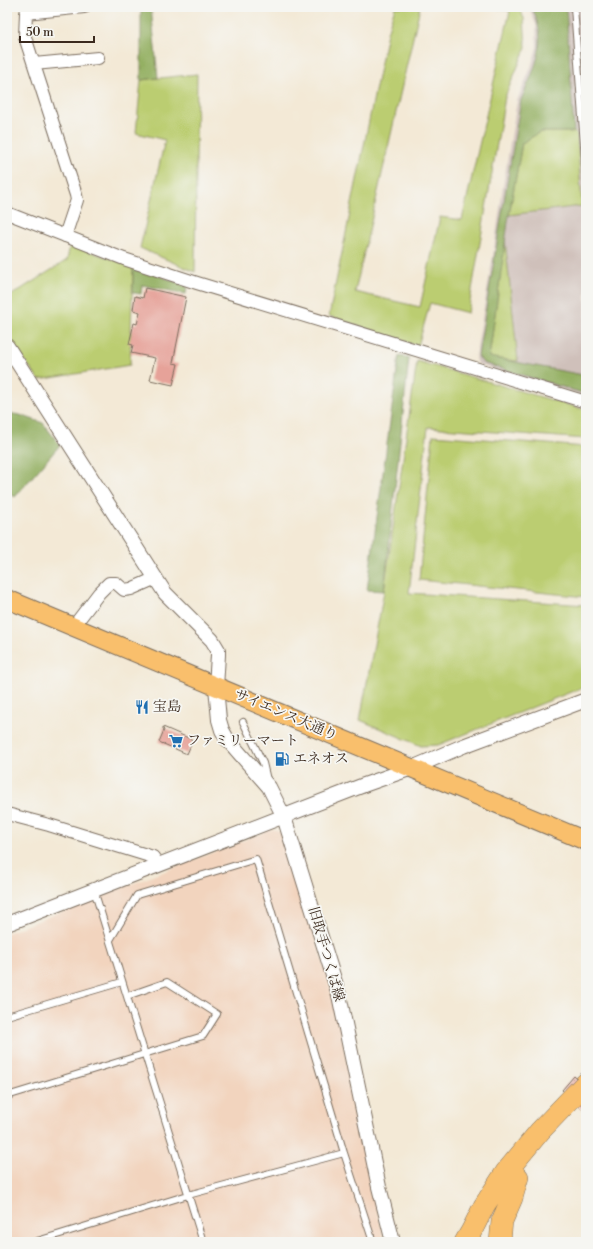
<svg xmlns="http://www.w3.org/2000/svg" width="593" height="1249" viewBox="0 0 593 1249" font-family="'Libre Bodoni','Noto Serif JP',serif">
<rect width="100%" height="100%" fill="#f6f6f2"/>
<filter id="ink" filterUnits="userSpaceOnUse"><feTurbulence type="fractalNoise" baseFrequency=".025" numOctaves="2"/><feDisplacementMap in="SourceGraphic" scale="8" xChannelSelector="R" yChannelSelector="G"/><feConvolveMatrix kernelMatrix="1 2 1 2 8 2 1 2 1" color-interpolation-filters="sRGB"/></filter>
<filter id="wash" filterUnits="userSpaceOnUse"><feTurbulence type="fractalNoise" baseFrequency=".012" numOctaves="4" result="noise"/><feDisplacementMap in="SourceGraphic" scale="16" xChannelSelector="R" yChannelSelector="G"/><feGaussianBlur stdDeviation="0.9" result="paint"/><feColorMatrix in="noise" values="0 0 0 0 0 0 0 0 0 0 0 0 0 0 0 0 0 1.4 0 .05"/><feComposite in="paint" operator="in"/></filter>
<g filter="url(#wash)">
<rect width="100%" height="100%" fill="#f3e9d6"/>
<path fill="#f2d4be" d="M273,829L282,833L327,975L341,1032L368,1170L385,1242H7V933Z"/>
<path fill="#cfc0ba" d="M529,7H586V397L479,365L475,359L493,256L503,187L517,101L531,67L537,47L536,25Z"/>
<path fill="#bbcd71" stroke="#7b7c48" d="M395,7H420L355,292L420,307L440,217L462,220L510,11L490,7H518L524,18L526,47L505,97L468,313L430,303L418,346L329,316L387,33Z
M197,74L195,272L140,248L165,140L136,133L141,80Z
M540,132H574L577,134L582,206L509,215L522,143Z
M505,239L518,361L489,358Z
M70,245L133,266L130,365L39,380L7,336V298L67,260Z
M417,361L586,410V439L428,427L409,593L586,605V686L438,745L421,746L360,720L384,591Z
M433,435L586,447V597L419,580Z"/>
<path fill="#94b063" stroke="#686d40" d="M141,7H151L158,78L141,80Z
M532,7H566L574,132H540L522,143L509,215L489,357L583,375L586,383V394L483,363L478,356L521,100C531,76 545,51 538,25C537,19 534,13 532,7Z
M133,266L187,286L186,294L142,285L141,294L133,293Z
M399,356L409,358L384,591L367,590Z
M7,413L20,415L43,423L60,445L15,497L7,492Z"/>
<g id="blocks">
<path fill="#e6a299" d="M145,288L186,297L173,363L178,364L173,385L150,380L155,358L131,353L133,345L129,344L134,323L137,324L140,312L133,310L135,296L143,298Z
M163,727L193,740L187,754L159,742L164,730L163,729Z
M574,1076L586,1087V1113L562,1090Z"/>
</g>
</g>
<g filter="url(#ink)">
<use href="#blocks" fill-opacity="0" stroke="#7b6d5e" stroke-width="1"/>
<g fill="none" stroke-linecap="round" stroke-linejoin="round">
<defs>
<path id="service" d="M574,7L586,173
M243,722L263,763L267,780
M94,890L203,1242
M110,940L137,895L256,859L344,1153L373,1242
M7,1016L122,982
M7,1096L203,1036L217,1014L167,982L127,996
M34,1242L188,1195L344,1153"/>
<path id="minor" d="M34,64L98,58
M7,213L124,259L197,283L586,402
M65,236L77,200L76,195L25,37L26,13L84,7
M73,627L99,593L109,583H116L124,590L131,589L156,578
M7,814L49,825L153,857L158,865"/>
<path id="tertiary" d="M7,346L165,593L212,640L218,650V655L216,687L219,720L222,730L227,739L269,787L284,817L339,995L379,1187L393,1242
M7,924L364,785L412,768L463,746L586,700"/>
<path id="primary" d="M7,599L586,841"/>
<path id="motorway" d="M465,1242L472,1230L484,1206L506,1172L540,1131L586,1083
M500,1242L502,1221L512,1198L518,1177"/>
</defs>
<use href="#service" stroke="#7b6d5e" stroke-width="8"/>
<use href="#minor" stroke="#7b6d5e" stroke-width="14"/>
<use href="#tertiary" stroke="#7b6d5e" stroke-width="16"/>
<use href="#primary" stroke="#7b6d5e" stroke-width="20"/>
<use href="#motorway" stroke="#7b6d5e" stroke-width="22"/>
<use href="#service" stroke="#fff" stroke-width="6"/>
<use href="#minor" stroke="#fff" stroke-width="12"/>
<use href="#tertiary" stroke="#fff" stroke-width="14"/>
<use href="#primary" stroke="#f9bf6c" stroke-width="18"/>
<use href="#motorway" stroke="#f9bf6c" stroke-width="21"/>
</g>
</g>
<defs>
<symbol id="restaurant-bare" viewBox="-9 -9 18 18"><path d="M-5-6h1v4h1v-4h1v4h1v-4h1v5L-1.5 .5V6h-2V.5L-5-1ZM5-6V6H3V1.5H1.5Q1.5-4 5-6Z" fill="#1f6fb2" stroke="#f6f6f2" stroke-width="2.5" paint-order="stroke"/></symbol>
<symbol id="supermarket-bare" viewBox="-9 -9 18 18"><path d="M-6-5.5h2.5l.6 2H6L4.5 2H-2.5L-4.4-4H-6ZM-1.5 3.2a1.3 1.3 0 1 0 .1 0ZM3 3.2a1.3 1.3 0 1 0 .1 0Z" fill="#1f6fb2" stroke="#f6f6f2" stroke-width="2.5" paint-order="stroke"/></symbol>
<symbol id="fuel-bare" viewBox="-9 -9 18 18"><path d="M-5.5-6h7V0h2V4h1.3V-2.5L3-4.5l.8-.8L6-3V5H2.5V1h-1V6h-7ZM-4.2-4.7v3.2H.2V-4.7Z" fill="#1f6fb2" stroke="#f6f6f2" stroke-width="2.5" paint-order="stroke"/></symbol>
</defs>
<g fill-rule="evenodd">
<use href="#restaurant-bare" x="132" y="697" width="20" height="20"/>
<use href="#supermarket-bare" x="166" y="731" width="20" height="20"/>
<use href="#fuel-bare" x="272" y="749" width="20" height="20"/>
</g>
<g text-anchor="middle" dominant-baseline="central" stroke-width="3.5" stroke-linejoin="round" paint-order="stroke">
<g font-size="14" fill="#3b2a1e" stroke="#f6f6f2" text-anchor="start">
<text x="153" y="707">宝島</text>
<text x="187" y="741">ファミリーマート</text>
<text x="293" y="759">エネオス</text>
</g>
<g font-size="14" fill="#3b2a1e" stroke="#f6f6f2">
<text transform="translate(286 715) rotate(23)">サイエンス大通り</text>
<text transform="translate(326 954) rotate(74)">旧取手つくば線</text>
</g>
</g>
<rect width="593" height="1249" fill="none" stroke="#f6f6f2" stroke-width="24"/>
<path d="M20 36v6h74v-6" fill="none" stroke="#3b2a1e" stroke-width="2"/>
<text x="26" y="36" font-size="12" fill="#3b2a1e" stroke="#f6f6f2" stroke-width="3" paint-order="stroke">50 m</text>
</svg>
